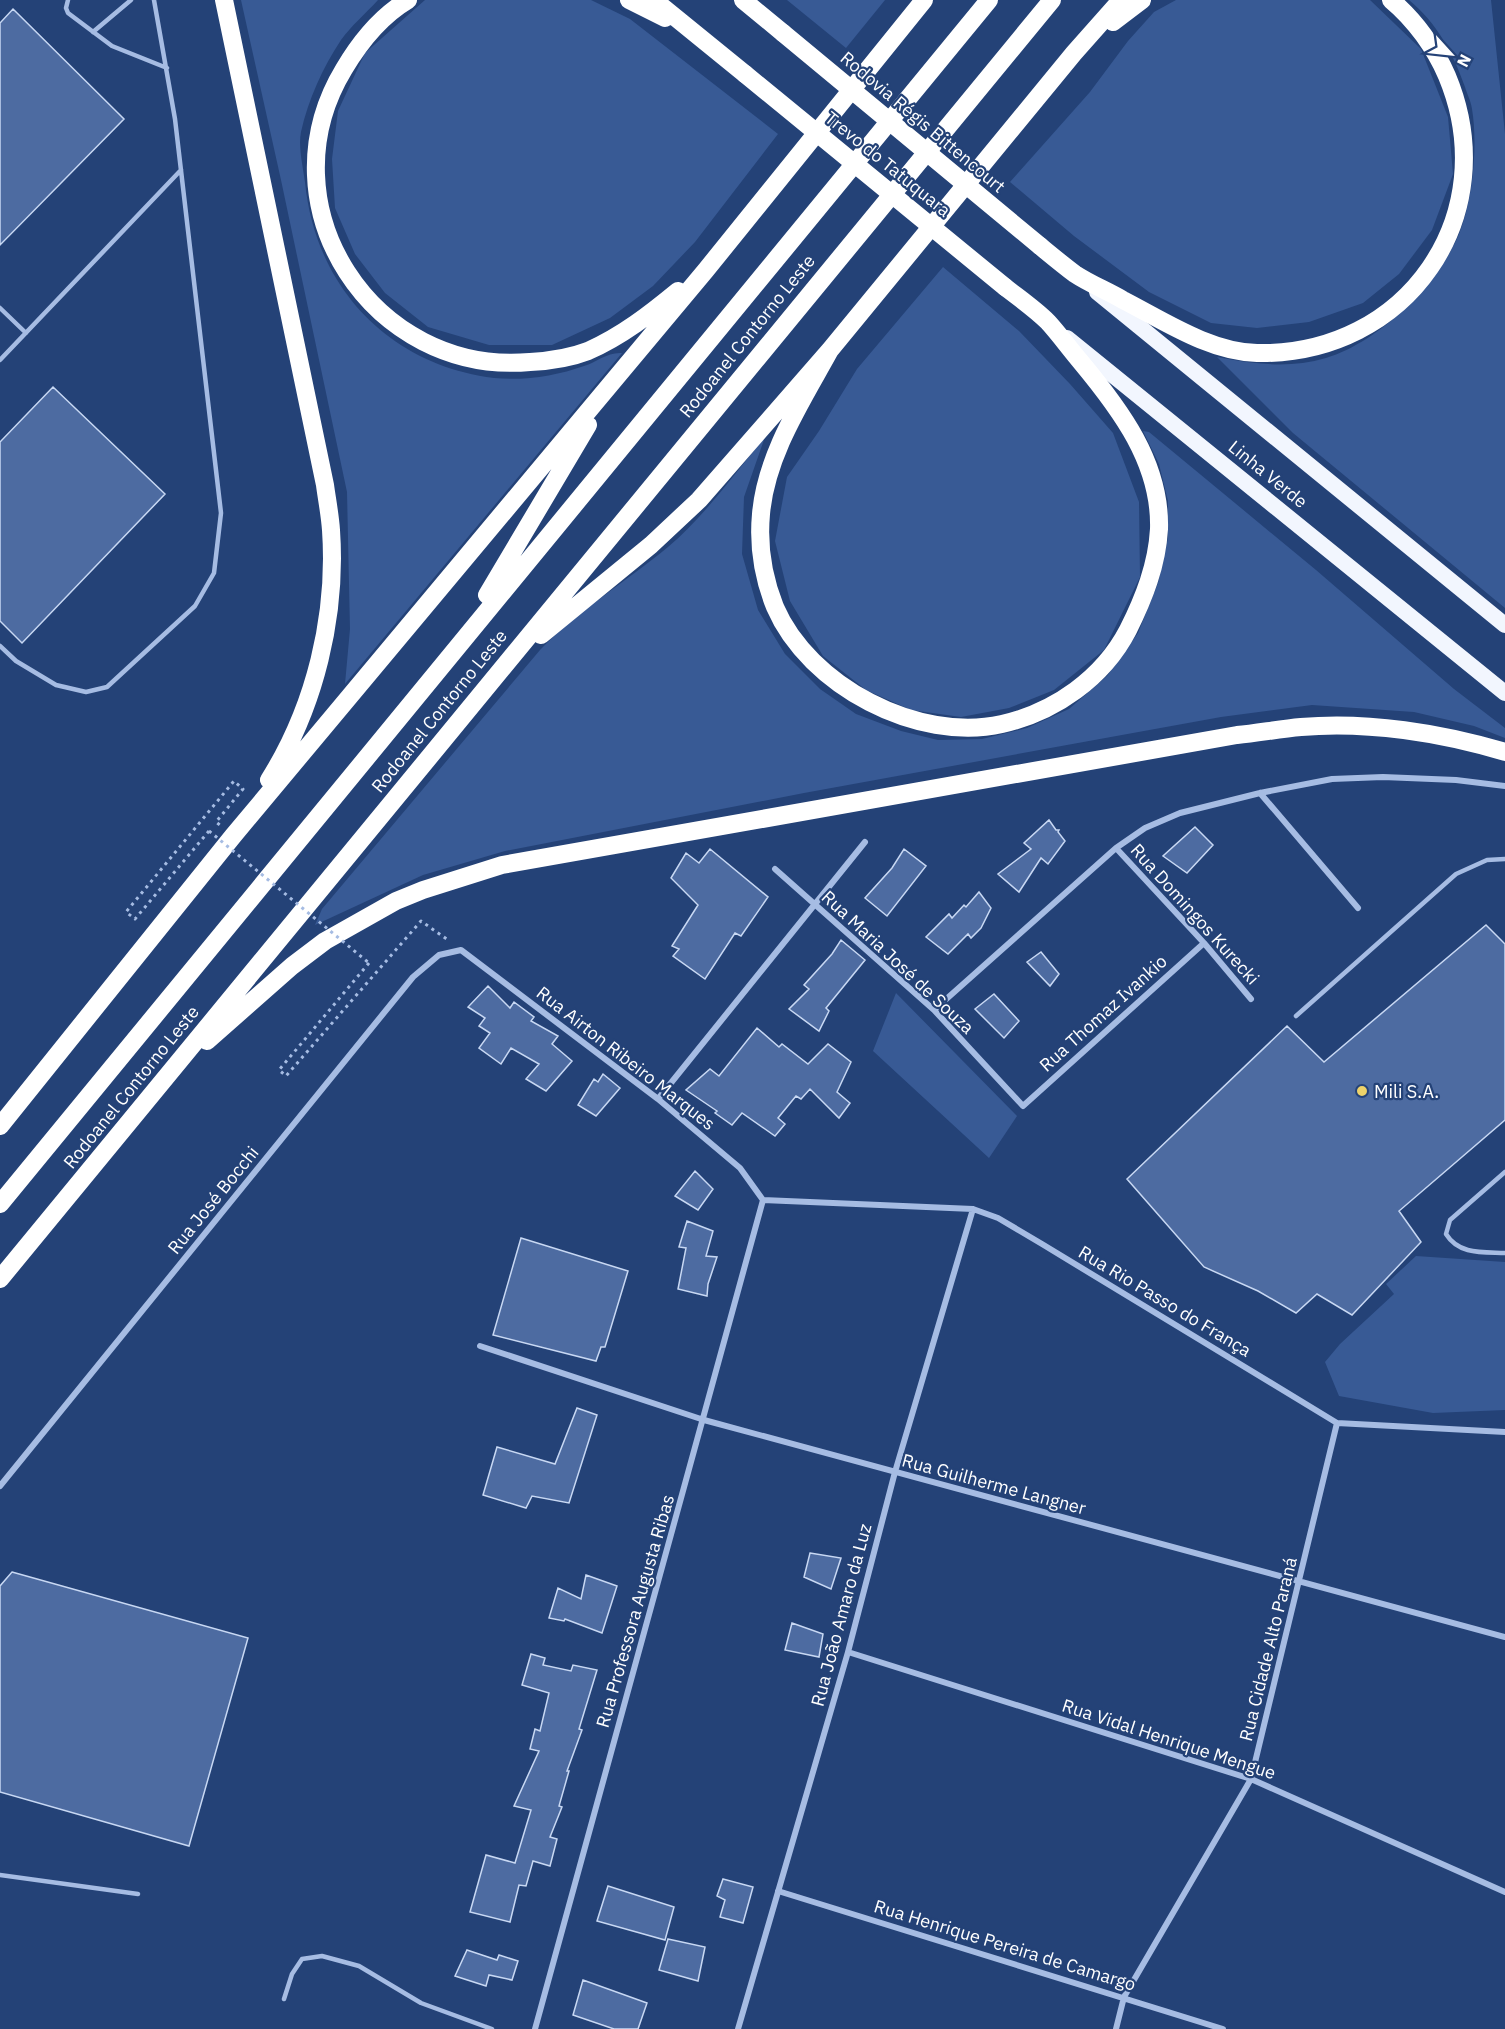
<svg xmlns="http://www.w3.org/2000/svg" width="1505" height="2029" viewBox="0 0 1505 2029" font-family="'IBM Plex Sans',sans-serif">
<rect width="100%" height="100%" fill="#244277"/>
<path fill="#385a95" d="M241,0H378C366,13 351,26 341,40C323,67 308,100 301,132C298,146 303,167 305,182C315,287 389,365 494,378C524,381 556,376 584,366C597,362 607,352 622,353L345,684L350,629L347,492L281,180Z
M425,0H591L630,19L778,134L695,242L653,286L610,318L552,345H489L428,327L385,293L355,254L335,208L332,159L338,111L365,53Z
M787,0H885L846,48Z
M1176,0H1370L1421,49L1448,117L1453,174L1432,230L1399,274L1363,303L1309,322L1257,328L1211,323L1149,292L1074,236L1010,182L1090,92L1128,41L1154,12Z
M1409,0H1491L1505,134V608L1293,433L1217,357C1254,364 1289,369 1326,358C1353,350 1382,330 1402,311C1426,289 1446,264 1459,234C1473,200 1478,145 1472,109C1471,101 1467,94 1465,87C1453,53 1437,23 1409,0Z
M943,267L1019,331L1070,384L1113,433L1139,502L1140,577L1104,650L1054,690L1009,708L961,717L911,710L866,690L823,656L790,601L775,541L787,477L819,431L857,369Z
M1143,431L1149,432L1316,570L1454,689L1505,728V738L1474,726L1414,712L1312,705L1221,717L804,793L505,851L423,875L315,925L322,909L540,650C578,610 626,582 668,547C705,516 734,474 765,437L744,497L742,554L758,610L785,654L820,689L856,714L901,731L938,740L982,739L1027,728L1069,709L1107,676L1138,633L1158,583L1168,538V501L1159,464Z
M896,993L1017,1116L989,1158L873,1051Z
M1416,1256L1505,1262V1410L1433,1413L1339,1396L1325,1362L1340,1344L1394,1294L1386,1284Z"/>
<path fill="#4d6ba1" stroke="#c8d8f3" stroke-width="1.5" d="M13,9L124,119L0,245V23Z
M53,387L165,494L22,643L0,621V442Z
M1049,820L1056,830H1059L1058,832L1065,841L1048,864L1041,858L1019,892L998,874L1031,849L1024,843Z
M1195,827L1213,845L1187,873L1163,856Z
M710,849L768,897L741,936L735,933L705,979L673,956L679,949L672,946L698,905L671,878L686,853L699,863Z
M904,849L926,866L887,916L865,898L892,868Z
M979,892L991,908L981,928L971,938L968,934L948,954L926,937L949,914L952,918L964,905L966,907Z
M1486,925L1505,944V1120L1399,1211L1421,1242L1352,1315L1317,1294L1296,1313L1258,1291L1204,1267L1127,1179L1287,1026L1324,1062Z
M841,940L865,960L826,1008L829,1011L819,1031L789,1009L809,989L804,985L832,954Z
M1041,952L1059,974L1050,986L1027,962Z
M488,986L510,1008L514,1002L534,1017L531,1021L558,1036L552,1044L572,1061L546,1091L526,1079L539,1064L511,1048L501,1064L479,1048L490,1033L479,1026L485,1018L468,1007Z
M994,994L1019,1021L1004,1038L975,1009Z
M757,1028L779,1047L782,1044L808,1064L828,1044L851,1062L837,1092L850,1103L839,1118L810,1089L801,1099L796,1096L778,1118L785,1124L775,1136L742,1113L732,1125L715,1113L717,1111L686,1090L710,1069L719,1076Z
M603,1074L620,1088L596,1116L578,1105L594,1079L598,1082Z
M695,1171L713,1189L698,1210L675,1196Z
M687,1221L713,1231L706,1256L717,1257L708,1284L707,1296L678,1289L686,1248L679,1247Z
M521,1238L628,1271L605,1347H601L596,1361L493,1335Z
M577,1408L597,1415L569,1503L532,1496L526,1508L483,1495L497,1447L555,1464Z
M810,1553L841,1558L831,1589L804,1577Z
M12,1572L248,1638L189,1846L0,1792V1586Z
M586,1575L617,1586L602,1633L565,1619L564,1621L549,1618L558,1588L581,1599Z
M792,1623L823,1634L819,1657L785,1650Z
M531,1654L545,1658L543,1665L571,1671L573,1665L597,1670L579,1729L582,1730L567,1771H569L559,1806L562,1807L550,1837L557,1839L550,1866L533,1861L526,1886L519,1885L510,1922L470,1912L486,1855L515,1863L531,1810L514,1806L539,1751L530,1749L535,1729L540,1731L549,1693L522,1685Z
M723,1879L753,1887L743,1923L720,1917L725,1900L717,1896Z
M608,1886L674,1907L665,1940L597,1921Z
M668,1939L705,1947L698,1981L659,1970Z
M467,1950L497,1960L499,1955L518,1961L512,1980L489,1975L486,1986L455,1976Z
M583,1980L647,2003L638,2029H614L573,2015Z"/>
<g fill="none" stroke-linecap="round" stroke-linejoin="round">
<path stroke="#a6bce3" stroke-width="3" stroke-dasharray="3 4.5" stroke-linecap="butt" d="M209,831L135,919L126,912L234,781L243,789L216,822L221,826
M369,963L279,1070L286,1076L421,921L448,940"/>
<path stroke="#a6bce3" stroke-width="4.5" d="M68,0L66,8L68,13L112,46L167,68
M93,32L131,0
M0,308L26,333
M0,360L181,170
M0,646L16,661L56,685L86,692L107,687L195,606L214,573L221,513L175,119L154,0
M1296,1016L1456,874L1487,860L1505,859
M1505,1172L1450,1220L1446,1234C1459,1255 1483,1252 1505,1253
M0,1875L138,1894
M284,1999L292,1974L302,1959L322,1956L359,1966L421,2003L492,2029"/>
<path stroke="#a6bce3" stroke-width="6" d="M1260,793L1358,908
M1116,848L1204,943L1251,999
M775,869L934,1010L1023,1106L1204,943
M934,1010L1116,848L1145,828L1180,813L1260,793L1332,779L1383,777L1456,780L1505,786
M658,1099L865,842
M763,1200L973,1209L998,1218L1042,1244L1337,1423L1505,1432
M480,1346L704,1420L1505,1637
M0,1486L413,977L439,955L461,950L658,1099L740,1168L763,1200
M848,1652L1251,1779L1505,1892
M778,1891L1223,2029
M535,2029L763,1200
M738,2029L848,1652L895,1472L973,1209
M1116,2029L1124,1997L1251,1779L1337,1423"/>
<path stroke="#f2f6fe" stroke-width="16" d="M1097,292L1505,625
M1067,338L1505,693"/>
<path stroke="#fff" stroke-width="18" d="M224,0L325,485C327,500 330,515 331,530C337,616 315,707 269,780
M408,0C381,16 360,42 344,69C261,206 373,376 530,362C549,361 570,358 588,351C622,336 650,314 678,291
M629,0L665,18
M654,0L745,74
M743,0L783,33
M1113,22L1142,0
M1040,246C1051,255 1063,265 1075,274C1090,284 1108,291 1123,300C1164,321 1210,352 1257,353C1407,356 1505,215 1447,76C1435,48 1415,20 1391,0
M830,350C802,401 766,455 761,514C758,546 763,577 775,607C809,686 918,743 1002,724C1055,712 1103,678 1128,630C1144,598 1157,565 1159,529C1161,463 1120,409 1080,361C1069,348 1059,334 1048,322C1035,309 1019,298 1005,287
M487,595L588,425
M541,635L651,545L699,500L830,350L1074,53L1121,0
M207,1041L292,966L325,941L396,901L423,890L502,865L1237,735C1258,733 1279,729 1301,727C1367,721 1442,733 1505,752
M0,1126L233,836L706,270L924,0
M0,1204L989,0
M0,1279L1052,0"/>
<path stroke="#a6bce3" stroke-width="3" stroke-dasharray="3 4.5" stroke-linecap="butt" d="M209,831L369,963"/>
<path stroke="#fff" stroke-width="18" d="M783,33L1040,246
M745,74L1005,287"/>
</g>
<circle fill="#edd26a" stroke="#244277" stroke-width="2" cx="1362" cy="1091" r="6"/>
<g text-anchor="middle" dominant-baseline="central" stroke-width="4.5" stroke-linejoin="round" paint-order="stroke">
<g font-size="18" fill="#fff" stroke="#244277">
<text transform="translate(923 122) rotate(40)">Rodovia Régis Bittencourt</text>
<text transform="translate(888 164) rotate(39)">Trevo do Tatuquara</text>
<text transform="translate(747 336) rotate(-51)">Rodoanel Contorno Leste</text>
<text transform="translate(1268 474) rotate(39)">Linha Verde</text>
<text transform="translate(439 711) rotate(-51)">Rodoanel Contorno Leste</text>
<text transform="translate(1195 914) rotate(48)">Rua Domingos Kurecki</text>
<text transform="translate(898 962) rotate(43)">Rua Maria José de Souza</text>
<text transform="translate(1103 1013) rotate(-42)">Rua Thomaz Ivankio</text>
<text transform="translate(626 1058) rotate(38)">Rua Airton Ribeiro Marques</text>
<text transform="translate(131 1087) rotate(-51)">Rodoanel Contorno Leste</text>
<text transform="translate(213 1200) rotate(-51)">Rua José Bocchi</text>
<text transform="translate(1165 1301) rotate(31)">Rua Rio Passo do França</text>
<text transform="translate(994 1484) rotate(15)">Rua Guilherme Langner</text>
<text transform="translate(635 1611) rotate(-74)">Rua Professora Augusta Ribas</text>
<text transform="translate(841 1615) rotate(-75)">Rua João Amaro da Luz</text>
<text transform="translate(1268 1649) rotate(-76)">Rua Cidade Alto Paraná</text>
<text transform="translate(1169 1739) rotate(18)">Rua Vidal Henrique Mengue</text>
<text transform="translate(1005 1945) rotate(17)">Rua Henrique Pereira de Camargo</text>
</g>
<g font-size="18" fill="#fff" stroke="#244277" text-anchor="start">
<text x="1374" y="1091">Mili S.A.</text>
</g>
</g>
<g transform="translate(1451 54) rotate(117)" stroke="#244277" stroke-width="4.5" paint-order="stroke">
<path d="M0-4.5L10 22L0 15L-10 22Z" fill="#ffffff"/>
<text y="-9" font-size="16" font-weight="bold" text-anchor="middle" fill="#ffffff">N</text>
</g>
</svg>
